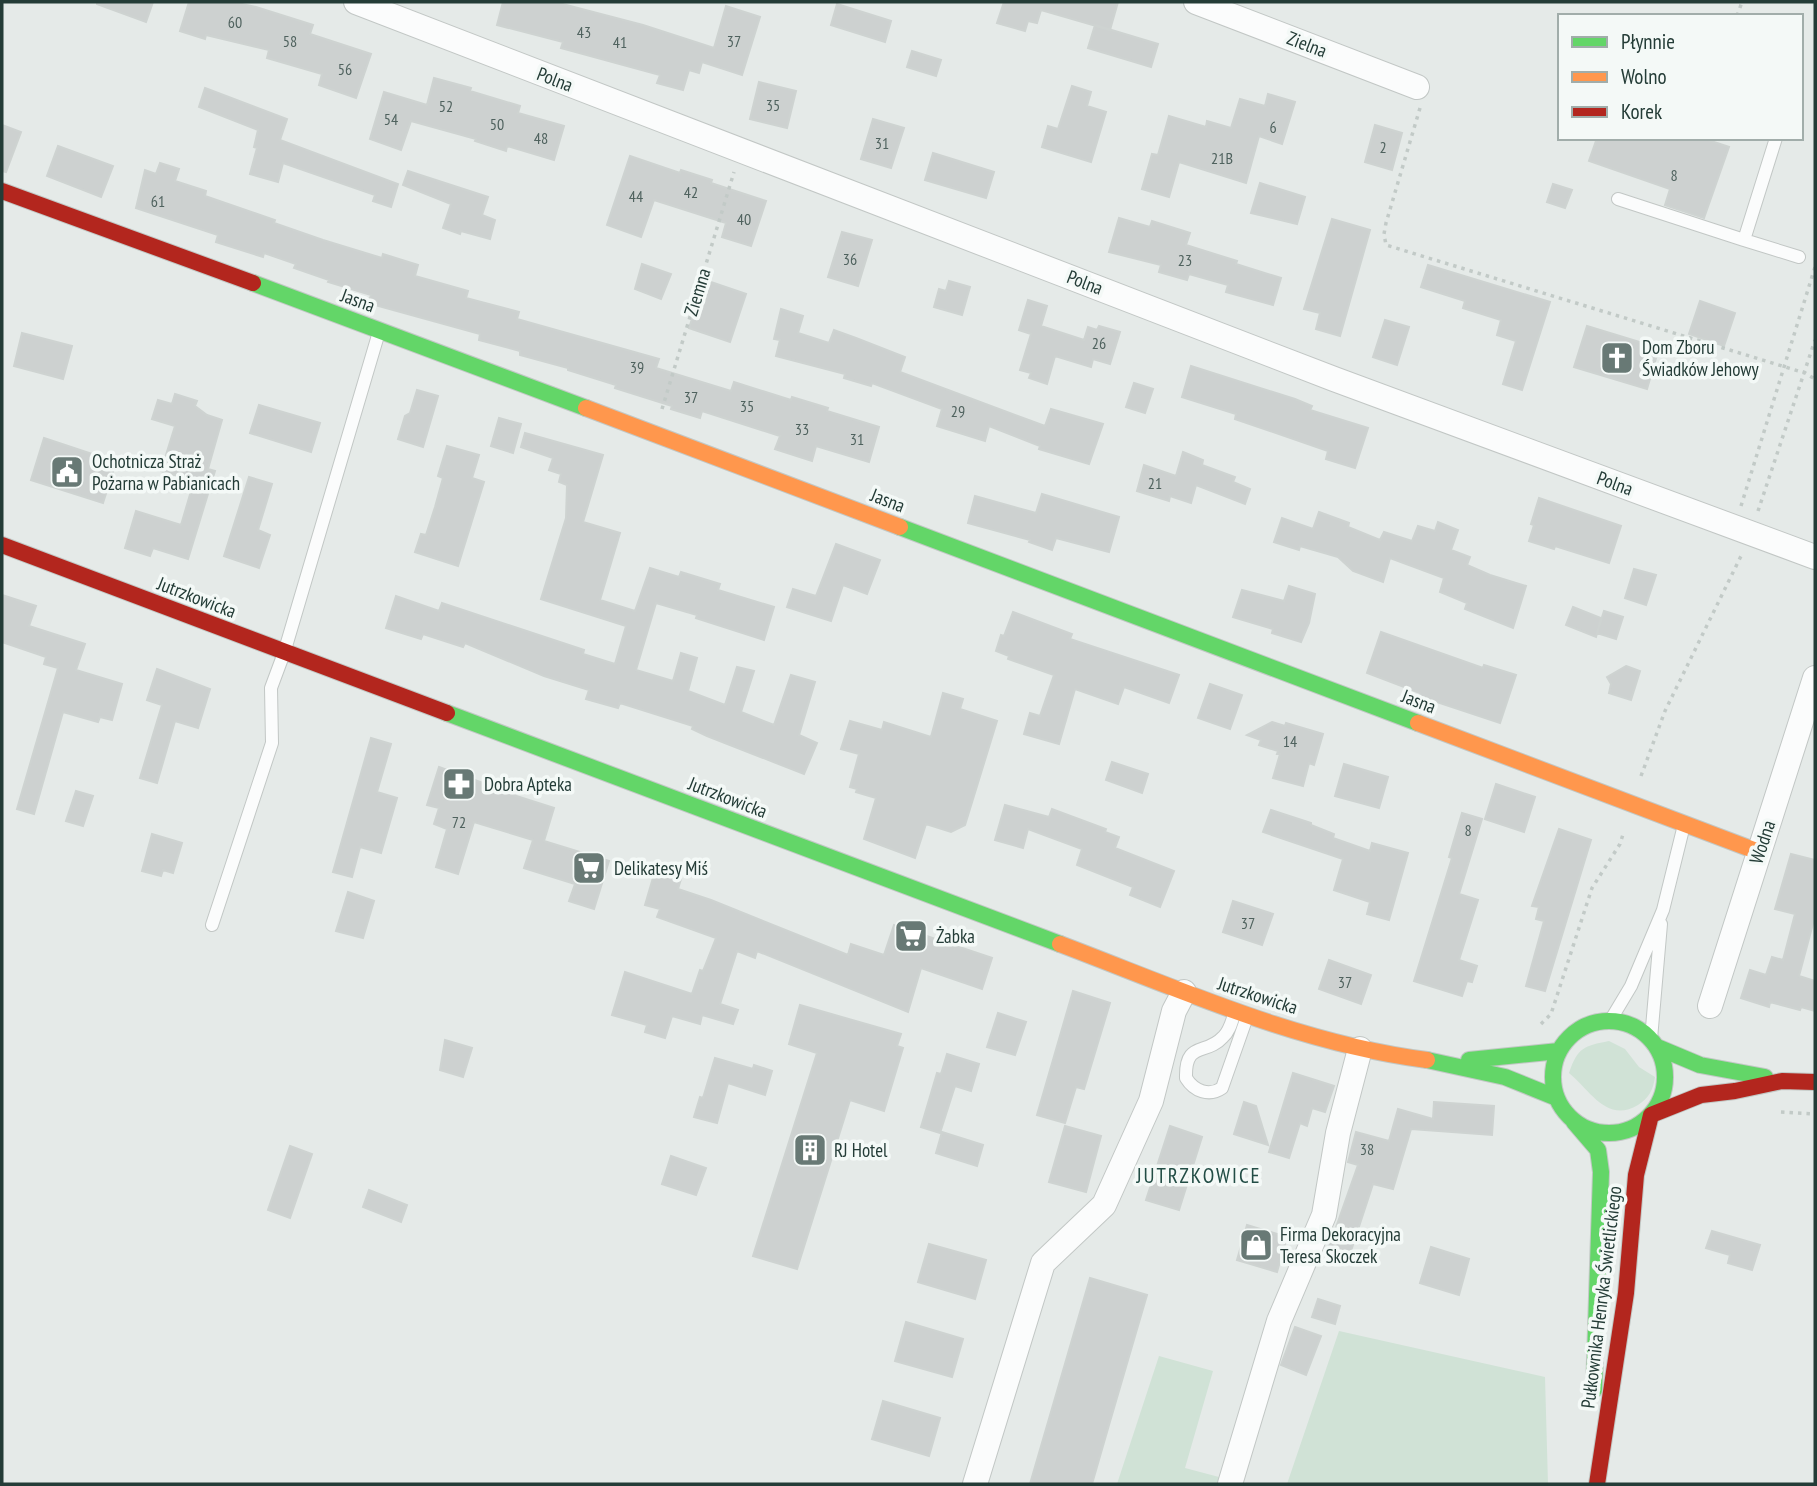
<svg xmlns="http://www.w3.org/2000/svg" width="1817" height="1486" viewBox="0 0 1817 1486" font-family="'PT Sans Narrow',sans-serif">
<rect width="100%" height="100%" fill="#e5eae8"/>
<path fill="#d0e2d6" d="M1609,1041L1625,1049L1639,1067L1655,1077C1653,1090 1649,1098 1638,1105C1607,1124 1590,1090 1569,1073C1578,1047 1584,1046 1609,1041Z
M1339,1331L1545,1377L1548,1484H1287Z
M1159,1356L1213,1371L1185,1468L1219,1477L1218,1484H1117Z"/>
<path fill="#cdd1d0" stroke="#ced3d1" stroke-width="2" d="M97,2H153L146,22L97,4Z
M189,2H233L256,7L313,25L310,34L371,54L356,98L319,85L322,74L267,58L269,50L206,35L205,39L180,31Z
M503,2H555L643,25L714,48L726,6L760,17L742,75L702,62L699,73L689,70L683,90L657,83L660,75L561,48L563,42L497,25Z
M1004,2H1118L1110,30L1041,10L1037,23L1028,21L1025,31L997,23Z
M837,4L891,21L885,42L831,25Z
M1095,25L1158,44L1151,67L1088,48Z
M912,51L941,60L936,76L907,67Z
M434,78L471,88L470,91L520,106L518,113L564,126L554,160L507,146L506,151L475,141L476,139L411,121L401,150L370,139L384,92L427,105Z
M759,82L796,91L787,128L750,119Z
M1072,86L1091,92L1087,106L1106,112L1091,162L1042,147L1048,126L1058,129Z
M205,88L287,119L280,140L398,184L391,207L373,201L375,195L283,163L278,182L250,174L257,148L254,147L258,130L199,107Z
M1268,94L1295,102L1282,144L1259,136L1246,183L1179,162L1169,197L1142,189L1152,154L1158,155L1169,116L1206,127L1207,121L1231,128L1240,99L1265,106Z
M873,119L904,128L891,168L861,159Z
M2,125L21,132L6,172L2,171Z
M1375,125L1402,133L1392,170L1365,162Z
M1597,138H1702L1729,147L1704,218L1665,205L1670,189L1589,161Z
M58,146L113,166L101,197L47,176Z
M933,153L994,172L986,198L925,180Z
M630,156L680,173L681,170L712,180L711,183L766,201L751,246L722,237L726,223L654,200L641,237L607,225Z
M160,163L179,169L175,181L206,191L205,196L275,220L274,223L323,240L382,258L383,254L418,265L415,276L468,291L466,298L519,312L517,319L659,359L656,368L731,391L734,382L791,400L792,397L828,408L827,411L879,427L869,462L816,446L812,461L775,449L780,436L702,411L700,418L671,409L672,406L615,388L616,385L568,370V368L520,355V351L479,340L480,334L368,303L371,295L328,282L329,280L294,268L296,264L264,253L263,257L216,242L218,235L136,208L145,170L156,174Z
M408,171L488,197L482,215L495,220L490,239L461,231L460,234L443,228L451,204L403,185Z
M1260,183L1305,197L1297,224L1251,213Z
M1553,184L1572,190L1565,208L1547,202Z
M1119,218L1150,227L1152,221L1190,233L1186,245L1237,261L1236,264L1281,278L1273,305L1226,292L1228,285L1189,274L1187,280L1159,272L1161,265L1109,252Z
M1332,219L1370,230L1340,336L1316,329L1320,313L1304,309Z
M842,232L872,240L858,286L828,277Z
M642,264L671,274L661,299L635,289Z
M1428,265L1550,302L1522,390L1503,384L1516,341L1497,335L1501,320L1463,308L1465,301L1421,287Z
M705,280L746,294L730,342L689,328Z
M949,281L970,287L962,315L934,307L939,289L946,291Z
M1028,300L1047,306L1041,326L1084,340L1088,327L1097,330L1099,326L1120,332L1110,364L1093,359L1091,367L1055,356L1047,384L1029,378L1031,373L1020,370L1031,334L1019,330Z
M1700,301L1735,313L1724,346L1689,334Z
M781,309L803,316L798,333L829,343L834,330L856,338L905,357L900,372L1045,426L1051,409L1103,424L1089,464L1039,449L1040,446L989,426L985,441L937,426L942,409L872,383L871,386L844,378L845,374L776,356L780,340L774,339Z
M1385,320L1409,327L1397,365L1373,357Z
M1587,326L1659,348L1647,389L1574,367Z
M22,333L72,346L63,379L14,366Z
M1191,366L1295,399L1312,406L1310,410L1368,428L1355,468L1326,459L1328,451L1235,419L1236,414L1182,397Z
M1134,383L1153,389L1145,413L1126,407Z
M417,390L438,396L423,447L398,439L405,416L410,413Z
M175,394L197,401L195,406L207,415L222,420L208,469L215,471L188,559L153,548L150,556L125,548L136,511L181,525L194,481L161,471L175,426L152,419L158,400L172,404Z
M259,405L320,423L311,452L250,433Z
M499,418L521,424L513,453L491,446Z
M525,433L603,455L583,522L620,533L600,600L635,611L650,568L679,577L681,572L720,584L718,590L774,607L764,640L696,618L697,615L656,603L636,670L673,681L681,653L697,658L688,691L725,705L737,667L754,671L741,712L774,725L791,675L815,682L799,735L817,743L804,774L707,736L692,729L693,726L620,703L618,708L586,699L589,690L544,676L465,643L463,647L423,634L421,639L386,628L396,596L439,611L442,603L584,650L583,654L615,664L626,626L541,599L566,518L567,485L559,482L561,474L549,470L553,458L521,447Z
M44,438L116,462L103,503L31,480Z
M447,446L479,455L472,478L484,482L458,566L415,552L421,534L426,535L435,507L443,478L438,476Z
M1183,452L1203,460L1202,465L1235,477L1233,482L1250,489L1245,504L1196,485L1191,503L1170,496L1169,501L1137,491L1144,465L1176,476Z
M249,477L272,484L258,530L270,535L259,568L224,556Z
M1042,494L1119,517L1109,552L1056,538L1052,550L1029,542L1030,540L968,523L975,496L1036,513Z
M1539,498L1621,526L1609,563L1555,546L1554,549L1529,541L1534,525L1531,524Z
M1319,512L1349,523L1348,527L1380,540L1384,532L1412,541L1418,526L1435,531L1438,522L1458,530L1451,550L1470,557L1467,565L1490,575L1526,586L1513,628L1465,609L1467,603L1440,592L1444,578L1390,558L1383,582L1353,571L1338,557L1300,546L1299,550L1274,542L1282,518L1313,529Z
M836,544L880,560L867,594L843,585L831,621L787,607L793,589L816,596Z
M1634,569L1656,575L1646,605L1625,598Z
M1289,586L1315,594L1309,623L1301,642L1272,633L1273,629L1233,617L1242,590L1284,601Z
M2,595L36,606L29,626L85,644L76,670L122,684L112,720L100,717L98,722L63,712L34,814L17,809L58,668L44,664L46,657L2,642Z
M1573,607L1601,618L1596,637L1566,625Z
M1604,611L1623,617L1616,639L1597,633Z
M1013,612L1072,634L1070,639L1179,675L1169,703L1124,687L1118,704L1075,689L1059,744L1024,734L1030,713L1040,716L1054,675L1008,659L1009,656L996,651L1001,635L1004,636Z
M1381,632L1483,668L1484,665L1516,675L1500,723L1419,696L1420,693L1367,673Z
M1626,666L1640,671L1631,700L1609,693L1611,684L1607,677Z
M157,669L210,689L198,728L175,721L157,783L140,778L162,705L147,700Z
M1210,684L1242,695L1230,729L1198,718Z
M943,693L963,699L960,709L997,721L965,825L951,832L926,824L915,858L864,839L876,798L856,792L857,789L850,787L859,754L841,749L850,721L882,730L884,722L931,737Z
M1272,722L1285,726L1286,723L1323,734L1314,765L1309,763L1303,786L1273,778L1280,754H1277L1278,751L1259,745L1261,740L1247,735Z
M371,738L391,744L377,792L397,798L381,853L360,847L352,877L333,872Z
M1112,762L1148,774L1142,793L1106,780Z
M1344,764L1388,777L1379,808L1335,796Z
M439,767L486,784L485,786L554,808L544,841L609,861L594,909L569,901L575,884L524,868L533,840L474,822L458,874L436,867L447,829L434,824L439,808L427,805Z
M1496,784L1535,797L1524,832L1485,819Z
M76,791L93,796L83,826L66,821Z
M1005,805L1049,817L1052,809L1106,829L1105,832L1119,837L1115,848L1174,871L1160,907L1130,895L1133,887L1077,865L1082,849L1028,829L1023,848L995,840Z
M1271,810L1311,823V825L1334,834L1333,838L1370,851L1372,843L1408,853L1389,920L1367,914L1370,902L1334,890L1343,859L1263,832Z
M1462,813L1482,819L1459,894L1478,900L1459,960L1477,966L1472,982L1467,981L1462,996L1414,981L1452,858L1449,857Z
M1559,829L1591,840L1545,991L1526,986L1544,921L1536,919L1539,907L1532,906Z
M152,834L182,843L173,873L163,870L161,876L142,871Z
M1791,854L1815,860V916L1799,976L1815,981V1011L1801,1007L1800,1010L1770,1002L1769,1007L1741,998L1750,970L1766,975L1772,957L1783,960L1795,914L1775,909Z
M655,871L681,879L678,889L711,900L848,955L851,944L884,955L894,925L992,958L982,989L921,968L908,1012L757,951L755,958L737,951L720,1004L738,1010L733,1024L702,1015L700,1024L672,1016L665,1038L645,1032L647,1025L612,1015L625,972L692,994L700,970L703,971L716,938L657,917L660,909L645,905Z
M348,892L374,901L363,938L336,931Z
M1233,901L1273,914L1262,945L1223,932Z
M1329,960L1371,975L1361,1004L1319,989Z
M1073,991L1110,1003L1084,1089L1076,1087L1065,1123L1037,1115Z
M800,1005L901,1034L897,1046L903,1048L884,1111L850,1100L797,1269L753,1256L817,1053L789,1044Z
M998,1013L1026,1022L1015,1055L987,1047Z
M445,1040L472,1048L463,1077L440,1070Z
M947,1054L979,1064L971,1091L955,1086L940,1133L921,1127L937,1073L941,1074Z
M715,1058L753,1069L754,1065L772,1071L765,1095L728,1083L717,1123L694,1117L700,1097L703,1098Z
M1293,1073L1334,1086L1325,1112L1312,1108L1307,1126L1300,1123L1289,1158L1269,1152Z
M1244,1102L1256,1106L1268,1145L1234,1134Z
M1434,1102L1494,1106L1492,1135L1411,1129L1393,1189L1373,1184L1350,1254L1329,1247L1358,1165L1348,1162L1356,1132L1389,1141L1398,1109L1433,1119Z
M1065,1126L1101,1136L1086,1192L1049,1182Z
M1170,1126L1202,1137L1179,1210L1146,1200Z
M942,1132L983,1145L977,1166L936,1153Z
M290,1146L312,1154L290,1218L268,1210Z
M671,1156L706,1168L696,1195L662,1184Z
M369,1190L407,1205L401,1222L363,1207Z
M1247,1225L1287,1237L1277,1272L1237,1260Z
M1712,1231L1760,1245L1752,1270L1728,1263L1730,1255L1706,1248Z
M929,1244L986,1260L975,1299L918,1282Z
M1431,1247L1469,1259L1459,1295L1420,1283Z
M1090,1278L1147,1295L1109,1425L1092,1484H1030Z
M1318,1299L1340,1306L1335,1324L1312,1317Z
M906,1322L963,1339L952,1377L895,1361Z
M1295,1327L1321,1336L1306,1375L1281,1365Z
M883,1401L940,1418L929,1456L872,1439Z"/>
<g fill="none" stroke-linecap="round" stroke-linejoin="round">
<defs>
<path id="lane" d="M1776,138L1744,240L1799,257
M1618,199L1744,240
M212,925L272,743L271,688L284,653L379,332
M1235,1012C1232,1020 1230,1031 1223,1037C1206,1056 1185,1040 1186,1078C1194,1091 1209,1097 1222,1088L1247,1017
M1610,1021L1631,986L1663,910L1684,825
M1651,1039L1661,924"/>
<path id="street" d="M356,2L1334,379L1815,557
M1196,2L1417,87
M1710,1006L1815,678
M975,1484L1043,1263L1104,1205L1151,1101L1174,1011L1184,992
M1230,1484L1279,1321L1324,1215L1338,1133L1360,1049"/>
<path id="fast" d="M253,283L586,408
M900,527L1418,723
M447,713L1060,944
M1553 1077a56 56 0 1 1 112 0a56 56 0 1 1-112 0Z
M1657,1047L1700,1065L1765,1077
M1427,1060L1505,1077L1557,1098
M1469,1060L1559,1051
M1574,1122L1598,1150L1601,1172L1594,1390"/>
<path id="slow" d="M586,408L900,527
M1418,723L1759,852
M1060,944C1179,989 1300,1044 1427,1060"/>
<path id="jam" d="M2,191L253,283
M2,545L447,713
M1651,1115L1701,1095L1735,1091L1782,1081L1815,1082
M1597,1484L1626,1293L1636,1175L1651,1115"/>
</defs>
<use href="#lane" stroke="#c2c7c5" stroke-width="14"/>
<use href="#street" stroke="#c2c7c5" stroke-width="26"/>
<use href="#fast" stroke="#c2c8c5" stroke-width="18"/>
<use href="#slow" stroke="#c2c8c5" stroke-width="18"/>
<use href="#jam" stroke="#c2c8c5" stroke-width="18"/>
<path stroke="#c2cac7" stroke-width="3.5" stroke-dasharray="3.5 5" stroke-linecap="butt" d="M1737,16L1742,2
M1420,108L1386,223L1384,234L1386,245L1805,373L1815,379
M662,409L734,172
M1741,506L1815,267
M1758,511L1815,340
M1641,776L1665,711L1742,554
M1541,1024L1551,1014L1592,888L1620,844L1624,831
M1781,1112L1815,1114"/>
<use href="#lane" stroke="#fbfcfc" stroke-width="12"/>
<use href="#street" stroke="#fbfcfc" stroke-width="24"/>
<use href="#fast" stroke="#63d668" stroke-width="16"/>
<use href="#slow" stroke="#ff974d" stroke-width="16"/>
<use href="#jam" stroke="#b3261e" stroke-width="16"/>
</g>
<defs>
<symbol id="church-square" viewBox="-11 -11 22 22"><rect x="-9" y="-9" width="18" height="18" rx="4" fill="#687975" stroke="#f4f9f7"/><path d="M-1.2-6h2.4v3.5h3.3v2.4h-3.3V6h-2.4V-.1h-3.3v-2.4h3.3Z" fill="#fff"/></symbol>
<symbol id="civic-square" viewBox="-11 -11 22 22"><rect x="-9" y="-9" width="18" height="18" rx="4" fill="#687975" stroke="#f4f9f7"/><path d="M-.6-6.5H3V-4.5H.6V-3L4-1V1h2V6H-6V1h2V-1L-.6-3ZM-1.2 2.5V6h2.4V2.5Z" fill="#fff"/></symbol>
<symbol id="pharmacy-square" viewBox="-11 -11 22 22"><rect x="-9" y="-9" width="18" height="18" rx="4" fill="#687975" stroke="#f4f9f7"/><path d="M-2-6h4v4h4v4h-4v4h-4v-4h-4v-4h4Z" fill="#fff"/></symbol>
<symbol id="supermarket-square" viewBox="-11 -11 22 22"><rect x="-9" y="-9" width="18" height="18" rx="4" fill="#687975" stroke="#f4f9f7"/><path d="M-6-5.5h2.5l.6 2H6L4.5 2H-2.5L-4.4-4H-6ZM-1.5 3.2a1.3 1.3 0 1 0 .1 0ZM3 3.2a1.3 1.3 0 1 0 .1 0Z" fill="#fff"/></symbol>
<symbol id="building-square" viewBox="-11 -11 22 22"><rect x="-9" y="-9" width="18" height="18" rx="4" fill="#687975" stroke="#f4f9f7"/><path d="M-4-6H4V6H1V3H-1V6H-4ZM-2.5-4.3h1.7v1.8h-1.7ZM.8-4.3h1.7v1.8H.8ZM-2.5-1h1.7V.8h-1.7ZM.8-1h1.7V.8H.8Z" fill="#fff"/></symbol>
<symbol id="shop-square" viewBox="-11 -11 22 22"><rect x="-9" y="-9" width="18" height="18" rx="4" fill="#687975" stroke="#f4f9f7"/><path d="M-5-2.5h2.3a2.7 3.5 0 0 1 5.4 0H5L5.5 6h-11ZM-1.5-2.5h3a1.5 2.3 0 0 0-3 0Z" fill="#fff"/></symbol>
</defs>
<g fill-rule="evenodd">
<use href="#church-square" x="1598" y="339" width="38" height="38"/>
<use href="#civic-square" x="48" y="453" width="38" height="38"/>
<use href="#pharmacy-square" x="440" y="765" width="38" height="38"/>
<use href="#supermarket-square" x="570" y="849" width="38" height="38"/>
<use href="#supermarket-square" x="892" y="917" width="38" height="38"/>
<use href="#building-square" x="791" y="1131" width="38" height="38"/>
<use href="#shop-square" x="1237" y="1226" width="38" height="38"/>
</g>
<g text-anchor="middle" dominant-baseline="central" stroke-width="7" stroke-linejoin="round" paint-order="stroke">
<g font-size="16" fill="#4f625e">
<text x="235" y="22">60</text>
<text x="584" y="32">43</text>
<text x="290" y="41">58</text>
<text x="734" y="41">37</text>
<text x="620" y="42">41</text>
<text x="345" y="69">56</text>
<text x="773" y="105">35</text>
<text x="446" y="106">52</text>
<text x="391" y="119">54</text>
<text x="497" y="124">50</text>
<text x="1273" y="127">6</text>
<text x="541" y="138">48</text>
<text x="882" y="143">31</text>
<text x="1383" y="147">2</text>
<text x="1222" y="158">21B</text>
<text x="1674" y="175">8</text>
<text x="691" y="192">42</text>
<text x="636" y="196">44</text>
<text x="158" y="201">61</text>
<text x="744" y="219">40</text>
<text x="850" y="259">36</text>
<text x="1185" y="260">23</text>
<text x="1099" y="343">26</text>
<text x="637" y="367">39</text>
<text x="691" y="397">37</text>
<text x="747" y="406">35</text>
<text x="958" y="411">29</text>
<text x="802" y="429">33</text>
<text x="857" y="439">31</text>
<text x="1155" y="483">21</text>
<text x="1290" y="741">14</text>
<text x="459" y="822">72</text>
<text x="1468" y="830">8</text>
<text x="1248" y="923">37</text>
<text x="1345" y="982">37</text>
<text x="1367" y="1149">38</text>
</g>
<g font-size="19" fill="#243c37" stroke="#f4f9f7">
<text transform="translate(1307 44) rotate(21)">Zielna</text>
<text transform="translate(555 79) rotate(21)">Polna</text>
<text transform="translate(1085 282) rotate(21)">Polna</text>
<text transform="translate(697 292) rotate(-73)">Ziemna</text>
<text transform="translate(358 300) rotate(20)">Jasna</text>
<text transform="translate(1615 483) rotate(20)">Polna</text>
<text transform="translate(888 500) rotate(21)">Jasna</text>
<text transform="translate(197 597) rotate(21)">Jutrzkowicka</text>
<text transform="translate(1419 701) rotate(21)">Jasna</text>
<text transform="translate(728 797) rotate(21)">Jutrzkowicka</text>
<text transform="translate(1762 842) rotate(-72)">Wodna</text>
<text transform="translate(1258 995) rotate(18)">Jutrzkowicka</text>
<text transform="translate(1601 1297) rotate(-83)">Pułkownika Henryka Świetlickiego</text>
</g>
<g font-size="19" fill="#243c37" stroke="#f4f9f7" text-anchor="start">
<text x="1642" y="347">Dom Zboru<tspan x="1642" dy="22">Świadków Jehowy</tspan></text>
<text x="92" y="461">Ochotnicza Straż<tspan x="92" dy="22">Pożarna w Pabianicach</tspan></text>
<text x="484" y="784">Dobra Apteka</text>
<text x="614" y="868">Delikatesy Miś</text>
<text x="936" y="936">Żabka</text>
<text x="834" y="1150">RJ Hotel</text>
<text x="1280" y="1234">Firma Dekoracyjna<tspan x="1280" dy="22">Teresa Skoczek</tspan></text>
</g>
<g font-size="21" letter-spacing="2" fill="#224d45" stroke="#f4f9f7">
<text x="1199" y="1175">JUTRZKOWICE</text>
</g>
</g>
<rect width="1817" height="1486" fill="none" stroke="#243c37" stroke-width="7"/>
<rect x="1558" y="14" width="245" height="126" fill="#f4f9f7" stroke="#a1adaa" stroke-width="2"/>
<rect x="1572" y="37" width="35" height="10" fill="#63d668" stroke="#a1adaa" stroke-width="2"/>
<text x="1621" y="49" font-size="21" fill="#243c37">Płynnie</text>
<rect x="1572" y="72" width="35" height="10" fill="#ff974d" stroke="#a1adaa" stroke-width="2"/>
<text x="1621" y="84" font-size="21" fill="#243c37">Wolno</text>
<rect x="1572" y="107" width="35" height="10" fill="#b3261e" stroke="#a1adaa" stroke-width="2"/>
<text x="1621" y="119" font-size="21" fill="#243c37">Korek</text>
</svg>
